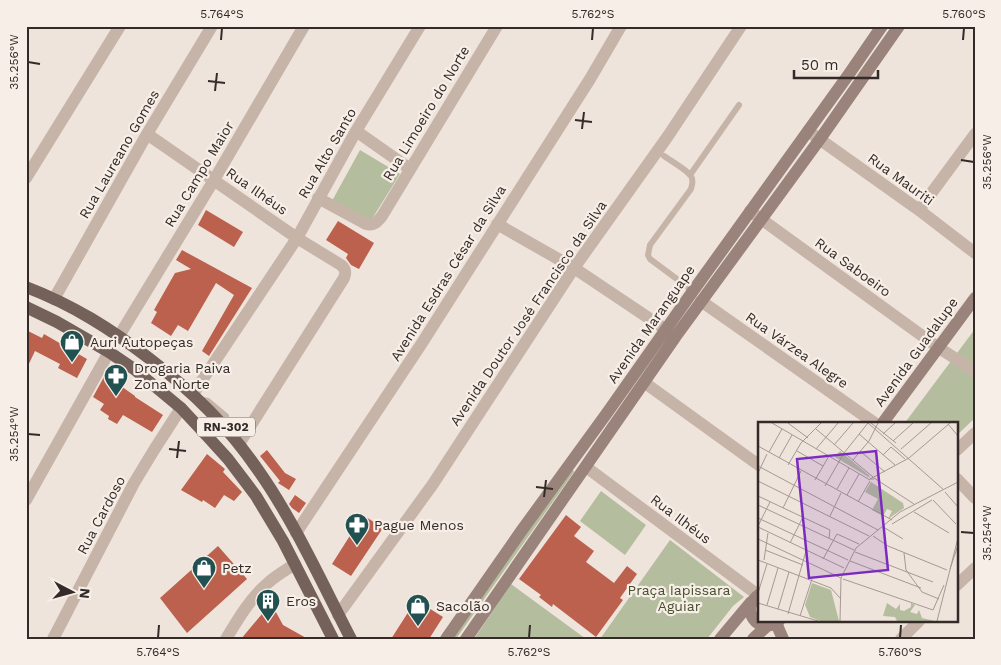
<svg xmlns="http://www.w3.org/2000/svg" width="1001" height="665" viewBox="0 0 1001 665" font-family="'Work Sans',sans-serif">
<rect width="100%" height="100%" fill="#efe4db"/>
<path fill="#b4bd9d" d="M360,150L400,174L370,222L332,201Z
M975,329V418L957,435V424H904Z
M572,467L574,472L458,636L456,639H450Z
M601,491L646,525L625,555L580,521Z
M670,540L744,597L733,606L707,639H600Z
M511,584L586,639H474Z"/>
<path fill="#bb614d" d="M206,210L243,232L234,247L198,225Z
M338,221L374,243L359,269L351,265L346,258L348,254L326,240Z
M182,250L252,288L209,356L202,351L234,295L216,283L188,331L178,325L171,336L151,323L157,312L154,310L175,273L191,269L176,260Z
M26,330L42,338L44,334L87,359L77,378L58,368L60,364L35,351L26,370Z
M105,375L119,382L118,384L135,396V397L163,415L152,432L123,415L117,424L108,419L109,416L100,410L104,404L93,397Z
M267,450L285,473L296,479L289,490L278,483L280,481L260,456Z
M207,454L225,469L223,472L242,492L234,501L224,495L215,508L203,500L202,502L181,490Z
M295,495L306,503L299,513L292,508L289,504Z
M363,515L383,528L351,576L332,564Z
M566,515L581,527L574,536L594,551L586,562L614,583L627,566L637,574L620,598L623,600L596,637L553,604L552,607L539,597L541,595L519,579Z
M218,546L247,579L187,633L160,598Z
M416,600L443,617L429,639H391Z
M271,603L283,625L308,639H241Z"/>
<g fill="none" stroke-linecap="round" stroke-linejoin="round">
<path stroke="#c6b4a8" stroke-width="6" d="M664,156C671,161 687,170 691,176C694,181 692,184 691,189L650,245L648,255L650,259L693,291
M690,175L739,105
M199,399L208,401L226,416L228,428"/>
<path stroke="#c6b4a8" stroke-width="12" d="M356,131L410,169
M808,131L919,210L975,253
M147,134L297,238L341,265C346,269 346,273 344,278L239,444
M26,178L120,26
M318,198L366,224C374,226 377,222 382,216L497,26
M919,210L975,134
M750,211L939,348L975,371
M497,224L574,268L674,335
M54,299L147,134L212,26
M701,301L876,424
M119,336L214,180L304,26
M645,383L760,466
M193,394L297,238L356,131L420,26
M957,450L975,433
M586,467L758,595
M957,479L975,498
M26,500L109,352
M296,533L422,343L590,79L621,26
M957,585L975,568
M338,615L433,484L574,268L668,136L741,26
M53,639L134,483L154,450L181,408
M226,639C238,619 251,597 269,582C277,575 286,570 295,564
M901,639L919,621"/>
<path stroke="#9a837a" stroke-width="12" d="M882,424L975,298
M760,594C738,608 758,637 779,621
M776,623L783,639
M446,639L522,530L607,413L693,291L849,74L882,26
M466,639L676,336L820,139L899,26
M720,639L751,602
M753,639L767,626"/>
<path stroke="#74615a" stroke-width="12" d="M26,287C73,305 111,329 150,359C193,392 227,425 258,470C294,521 322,583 351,639
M26,307L57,322L109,352L134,369L181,408L208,437L228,459L256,496L283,541L333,639"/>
</g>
<path fill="none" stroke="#342b28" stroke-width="2" d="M221,40L222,28M592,40L593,28M963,40L964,28M28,62L40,64M208,81L225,83M215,91L217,73M575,120L592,122M582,129L584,112M961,160L974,162M28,434L40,435M169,449L186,451M177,458L179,441M536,487L553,489M544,497L546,480M961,532L974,533M158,638L159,625M529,638L530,625M900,638L901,625"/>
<defs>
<symbol id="shop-pin" viewBox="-11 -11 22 30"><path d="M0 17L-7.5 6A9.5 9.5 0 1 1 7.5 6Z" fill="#215151" stroke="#f7efe7"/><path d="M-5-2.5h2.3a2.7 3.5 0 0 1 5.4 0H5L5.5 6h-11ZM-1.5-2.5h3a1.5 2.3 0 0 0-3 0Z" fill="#fff"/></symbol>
<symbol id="pharmacy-pin" viewBox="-11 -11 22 30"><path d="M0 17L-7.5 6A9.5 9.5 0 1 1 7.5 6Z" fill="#215151" stroke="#f7efe7"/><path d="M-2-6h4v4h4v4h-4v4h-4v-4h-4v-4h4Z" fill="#fff"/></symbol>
<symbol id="building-pin" viewBox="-11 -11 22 30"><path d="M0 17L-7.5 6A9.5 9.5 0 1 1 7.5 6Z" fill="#215151" stroke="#f7efe7"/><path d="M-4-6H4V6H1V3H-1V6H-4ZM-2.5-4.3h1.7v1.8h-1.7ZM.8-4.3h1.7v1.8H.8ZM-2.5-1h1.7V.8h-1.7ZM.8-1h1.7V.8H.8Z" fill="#fff"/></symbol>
</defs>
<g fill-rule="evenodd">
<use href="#shop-pin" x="58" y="328" width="28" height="38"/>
<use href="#pharmacy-pin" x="102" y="362" width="28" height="38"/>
<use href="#pharmacy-pin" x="343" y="511" width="28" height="38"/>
<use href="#shop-pin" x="190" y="554" width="28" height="38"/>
<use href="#building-pin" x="254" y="587" width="28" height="38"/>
<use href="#shop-pin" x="404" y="592" width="28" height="38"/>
</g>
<g text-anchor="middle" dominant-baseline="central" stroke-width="4.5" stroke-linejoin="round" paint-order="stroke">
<rect fill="#f7efe7" stroke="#6e6661" stroke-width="1" x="197" y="417.5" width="58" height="19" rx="4"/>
<g font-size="12" font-weight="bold" fill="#342b28">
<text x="226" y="427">RN-302</text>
</g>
<g font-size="14" fill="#342b28" stroke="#f7efe7">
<text transform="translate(426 113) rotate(-59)">Rua Limoeiro do Norte</text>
<text transform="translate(327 153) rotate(-60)">Rua Alto Santo</text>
<text transform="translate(119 154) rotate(-60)">Rua Laureano Gomes</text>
<text transform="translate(199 174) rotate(-59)">Rua Campo Maior</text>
<text transform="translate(901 179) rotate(36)">Rua Mauriti</text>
<text transform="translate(257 191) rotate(35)">Rua Ilhéus</text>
<text transform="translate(853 267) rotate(36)">Rua Saboeiro</text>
<text transform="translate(448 273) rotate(-58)">Avenida Esdras César da Silva</text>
<text transform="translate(528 313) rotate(-56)">Avenida Doutor José Francisco da Silva</text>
<text transform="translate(651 324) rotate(-55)">Avenida Maranguape</text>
<text transform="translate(797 350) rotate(35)">Rua Várzea Alegre</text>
<text transform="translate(916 352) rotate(-54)">Avenida Guadalupe</text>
<text transform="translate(101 515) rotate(-62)">Rua Cardoso</text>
<text transform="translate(681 519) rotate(37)">Rua Ilhéus</text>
</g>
<g font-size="14" fill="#342b28" stroke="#f7efe7" text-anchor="start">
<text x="90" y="342">Auri Autopeças</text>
<text x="134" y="368">Drogaria Paiva<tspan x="134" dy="16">Zona Norte</tspan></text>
<text x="374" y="525">Pague Menos</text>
<text x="222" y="568">Petz</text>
<text x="286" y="601">Eros</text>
<text x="436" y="606">Sacolão</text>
</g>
<g font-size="14" fill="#46502e" stroke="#f7efe7">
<text x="679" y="590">Praça Iapissara<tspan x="679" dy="16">Aguiar</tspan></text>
</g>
</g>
<g transform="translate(758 422)">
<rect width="200" height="200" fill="#efe4db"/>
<path d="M82,29L111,53L112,56L77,35ZM113,60L145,81L146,86L130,97L134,89L129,87L125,94L114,88L120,77L107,70ZM54,161L73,168L81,199H62L52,195L47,183ZM129,181L138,187L142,182V188L146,189L153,185V181L157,183L152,190L159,192L161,188L164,196L177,199H139L137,195L125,194Z" fill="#b4bd9d"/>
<path fill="none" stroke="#a49a93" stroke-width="1" d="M14,1L112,58M30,1L50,16M110,1L186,68M113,1L138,21M190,2L200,14M58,7L115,55M101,12L137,43M125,12L137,1M135,19L155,1M76,23L95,1M0,24L134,98M58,27L80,1M143,27L173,1M39,29L65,44M102,29L127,50M11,30L24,7M125,33L133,25L147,37M21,36L34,13M95,38L111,19L120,1M30,43L43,21L63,1M0,44L120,108M0,51L9,32M116,56L156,82M116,57H112L151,36L192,1M57,58L71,34M0,59L111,114M67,64L86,31L110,1M79,67L91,46M187,70L200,85M89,73L101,52M0,74L72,108L71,116M175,78L198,102M100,80L112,59M0,83L96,128M25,86L43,49M156,90L191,111M72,94L83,71M0,96L90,138M134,102L174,78M0,104L12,80M0,105L86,146M127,106L145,117M115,114L130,124L189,148M0,117L83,156M32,121L45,95M7,128L45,143M97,130L175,160M146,131L148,148L164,170L181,177M65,137L79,112L101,122M0,138L73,166L82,176M6,138L10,111M92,139L163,166M192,147L200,123M85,157L175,188L186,163M0,171L9,142M0,181L60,199M9,183L20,146M20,187L31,150M30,192L48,129M42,194L54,157M82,199L83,156L98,126L142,90L200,60M179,199L200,116"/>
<path fill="#7b2cbf" fill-opacity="0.15" stroke="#7b2cbf" stroke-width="2.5" d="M118,29L130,148L51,156L39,37Z"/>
<rect width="200" height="200" fill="none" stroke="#342b28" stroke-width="2.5"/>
</g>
<rect width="1001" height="665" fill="none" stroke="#f7efe7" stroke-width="55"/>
<g transform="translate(72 592) rotate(96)" stroke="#f7efe7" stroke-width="4" paint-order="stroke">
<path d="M0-4L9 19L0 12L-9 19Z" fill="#342b28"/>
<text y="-8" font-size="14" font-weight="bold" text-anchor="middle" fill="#342b28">N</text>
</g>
<path d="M794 70v8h84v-8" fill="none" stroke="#342b28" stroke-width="2.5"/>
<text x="801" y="70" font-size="15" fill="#342b28" stroke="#f7efe7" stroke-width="4" paint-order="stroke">50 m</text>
<rect x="28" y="28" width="946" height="610" fill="none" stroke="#342b28" stroke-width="2"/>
<g font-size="12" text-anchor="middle" fill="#342b28">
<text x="222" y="18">5.764°S</text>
<text x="593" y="18">5.762°S</text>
<text x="964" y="18">5.760°S</text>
<text transform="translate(14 62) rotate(-90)" y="4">35.256°W</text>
<text transform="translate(987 162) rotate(-90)" y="4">35.256°W</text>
<text transform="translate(14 434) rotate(-90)" y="4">35.254°W</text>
<text transform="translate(987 533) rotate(-90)" y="4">35.254°W</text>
<text x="158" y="656">5.764°S</text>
<text x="529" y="656">5.762°S</text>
<text x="900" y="656">5.760°S</text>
</g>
</svg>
